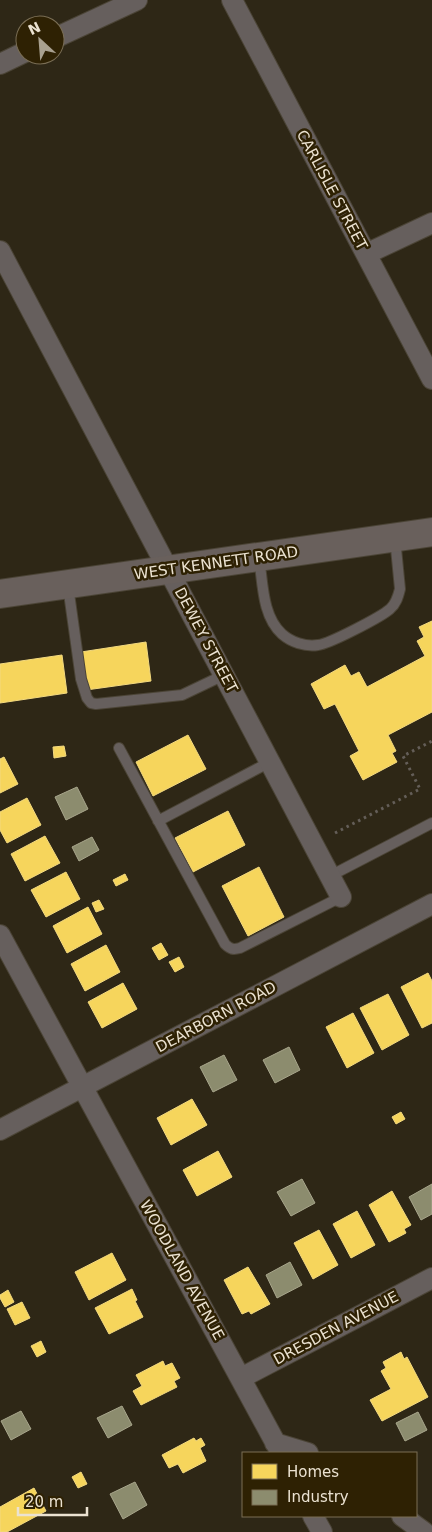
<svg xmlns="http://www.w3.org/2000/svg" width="432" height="1532" viewBox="0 0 432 1532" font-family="'DejaVu Sans',sans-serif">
<rect width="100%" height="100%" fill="#2e2716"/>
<path fill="#f6d55c" stroke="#f3d97f" d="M432,621V712L388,735L396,751L392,753L397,762L363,780L350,756L359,751L335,704L324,709L311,684L345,665L351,676L359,672L367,687L425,656L417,641L424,637L419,627Z
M146,642L151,681L86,690L81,652Z
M62,655L67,693L0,703V664Z
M188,735L206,769L153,796L136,762Z
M64,746L66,756L54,758L53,747Z
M4,757L18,784L0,793V759Z
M27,798L41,825L7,843L0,830V812Z
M228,811L245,845L193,872L175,838Z
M45,836L60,863L25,881L11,854Z
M259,867L284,917L248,936L222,886Z
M66,872L80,899L46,917L31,890Z
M125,874L128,880L116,886L113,880Z
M99,900L104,909L96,912L92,903Z
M88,907L102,934L67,953L53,926Z
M161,943L168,955L159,960L152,948Z
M106,945L120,972L85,991L71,964Z
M179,957L184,967L175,972L169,962Z
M428,973L432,981V1023L422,1028L401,987Z
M123,983L137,1009L102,1028L88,1002Z
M388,994L409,1035L382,1050L360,1008Z
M353,1013L374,1053L347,1068L326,1027Z
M192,1099L207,1125L171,1145L157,1118Z
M401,1112L405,1119L396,1124L392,1117Z
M218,1151L232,1177L197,1196L183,1170Z
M392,1191L411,1225L404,1229L406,1233L389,1242L369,1205Z
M357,1211L375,1245L351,1258L333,1224Z
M319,1230L338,1265L313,1279L294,1243Z
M112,1253L126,1280L89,1300L75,1272Z
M248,1267L270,1304L251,1314L249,1311L242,1314L224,1280Z
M132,1289L137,1300L135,1301L143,1317L109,1334L95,1308Z
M8,1290L14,1302L5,1307L0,1298V1295Z
M22,1302L30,1318L15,1325L7,1309Z
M41,1341L46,1352L37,1357L31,1346Z
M401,1352L404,1359L407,1357L428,1397L382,1421L370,1400L391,1389L381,1371L386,1368L383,1362Z
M163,1361L165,1366L172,1363L180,1378L174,1381L177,1387L141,1405L133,1391L142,1386L136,1375Z
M194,1438L196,1441L201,1438L205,1445L200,1448L206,1461L183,1473L178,1464L169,1468L162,1455Z
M81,1472L87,1484L78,1488L72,1477Z
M34,1488L46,1511L7,1532H0V1507Z"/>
<path fill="#8c8c6e" stroke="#a8a68c" d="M77,787L88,809L66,820L55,797Z
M92,837L99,850L79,861L72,847Z
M289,1047L300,1070L275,1083L263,1060Z
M224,1055L237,1080L213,1092L200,1067Z
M302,1179L315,1203L291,1216L277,1192Z
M432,1184V1214L421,1220L409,1197Z
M290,1262L302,1285L277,1298L266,1275Z
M122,1406L132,1425L108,1438L97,1418Z
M21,1411L31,1429L11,1440L1,1421Z
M418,1412L427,1430L405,1441L396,1423Z
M135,1482L147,1505L123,1519L110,1494Z"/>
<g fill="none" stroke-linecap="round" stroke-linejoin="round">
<defs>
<path id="lane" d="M259,558C263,583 262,616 282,634C291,642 305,647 318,645C329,644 381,617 390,609C396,604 398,597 400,589L395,538
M68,586L81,679L87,698L91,703L96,704L182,695L224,675
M119,748L225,944C230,949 233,950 240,948L341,897
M158,821L270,762
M330,876L432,823"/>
<path id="street" d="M232,0L432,379
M55,38L137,0
M0,64L25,52
M0,251L341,897
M366,254L432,223
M0,935L281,1453
M0,1130L432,904
M241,1378L432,1278
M275,1443L308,1453
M313,1516L322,1532
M402,1516L424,1532"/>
<path id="secondary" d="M0,594L432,532"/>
</defs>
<use href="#lane" stroke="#4b4436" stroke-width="12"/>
<use href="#street" stroke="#4b4436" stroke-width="22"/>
<use href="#secondary" stroke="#4b4436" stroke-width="30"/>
<path stroke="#645e58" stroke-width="3" stroke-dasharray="2.5 4" stroke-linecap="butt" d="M335,833L420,789L403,756L432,741"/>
<use href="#lane" stroke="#665f5d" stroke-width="10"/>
<use href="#street" stroke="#665f5d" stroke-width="20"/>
<use href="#secondary" stroke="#69605c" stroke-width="28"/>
</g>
<g text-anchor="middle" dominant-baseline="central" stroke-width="5" stroke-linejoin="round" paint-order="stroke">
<g font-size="15" fill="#ebe2d1" stroke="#2e2103">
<text transform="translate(332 190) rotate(62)">CARLISLE STREET</text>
<text transform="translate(216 563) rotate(-8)">WEST KENNETT ROAD</text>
<text transform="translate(206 640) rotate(62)">DEWEY STREET</text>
<text transform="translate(216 1017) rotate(-28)">DEARBORN ROAD</text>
<text transform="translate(182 1270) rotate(61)">WOODLAND AVENUE</text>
<text transform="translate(336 1328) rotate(-28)">DRESDEN AVENUE</text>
</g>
</g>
<rect x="242" y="1452" width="175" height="65" fill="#2e2103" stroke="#7a6e55"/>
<rect x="252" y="1464" width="25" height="15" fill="#f6d55c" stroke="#7a6e55"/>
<text x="287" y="1477" font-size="15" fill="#ebe2d1">Homes</text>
<rect x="252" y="1490" width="25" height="15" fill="#8c8c6e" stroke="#7a6e55"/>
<text x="287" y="1502" font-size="15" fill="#ebe2d1">Industry</text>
<g transform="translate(40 40) rotate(334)"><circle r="24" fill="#2e2103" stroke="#7a6e55"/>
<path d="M0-4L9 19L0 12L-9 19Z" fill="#a9a190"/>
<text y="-8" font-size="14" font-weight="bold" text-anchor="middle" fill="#ebe2d1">N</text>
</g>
<path d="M18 1507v8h69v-8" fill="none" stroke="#ebe2d1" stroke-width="2.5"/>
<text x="25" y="1507" font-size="15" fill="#ebe2d1" stroke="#2e2103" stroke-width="4" paint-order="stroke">20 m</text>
</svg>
